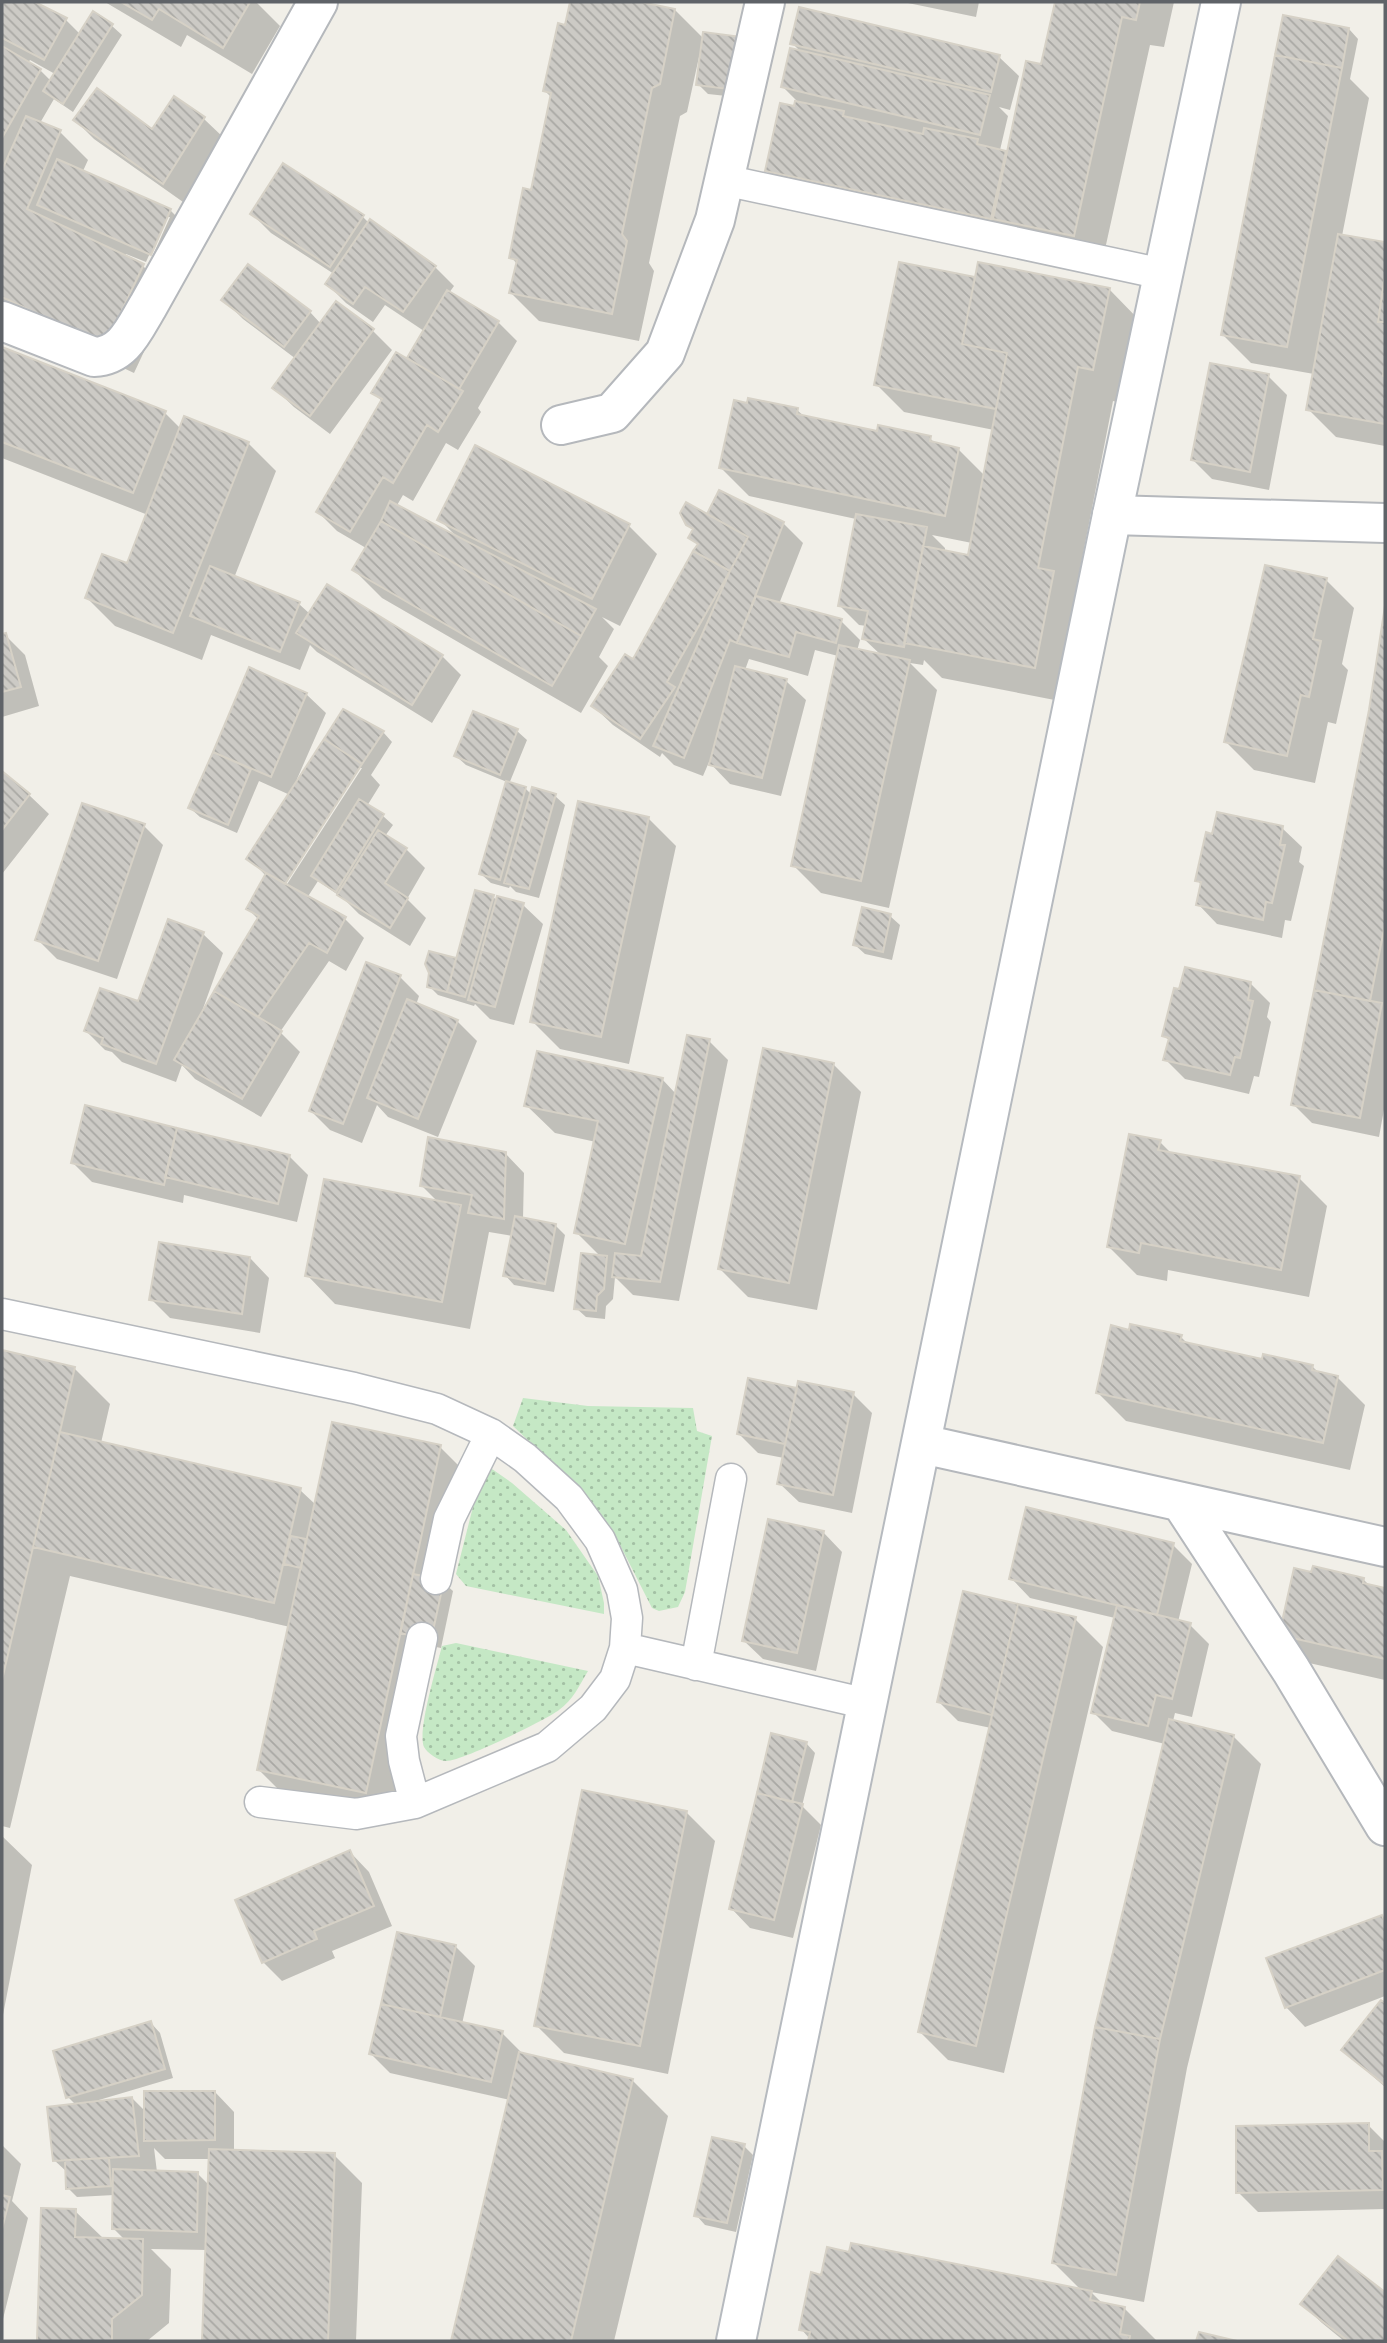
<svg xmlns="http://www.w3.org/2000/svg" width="1387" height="2343" viewBox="0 0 1387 2343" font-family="'Titillium Web',sans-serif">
<defs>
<pattern id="grass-dots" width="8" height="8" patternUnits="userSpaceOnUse" patternTransform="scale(1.75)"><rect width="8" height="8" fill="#c5e8c5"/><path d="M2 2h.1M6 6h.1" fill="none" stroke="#a3c0a4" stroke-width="1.8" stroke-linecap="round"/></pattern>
<pattern id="building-back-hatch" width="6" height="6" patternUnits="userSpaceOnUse" patternTransform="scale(1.75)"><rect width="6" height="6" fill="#cccac5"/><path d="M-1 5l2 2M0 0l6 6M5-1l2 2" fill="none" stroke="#a9a8a4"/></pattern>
</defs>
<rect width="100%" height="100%" fill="#f1efe8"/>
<path fill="url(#grass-dots)" d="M523,1398L588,1406L693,1408L697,1431L712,1436L685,1592L678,1607L659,1611L652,1608L616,1537L582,1492L513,1426Z
M492,1469L512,1483L566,1530L598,1576L604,1603V1614L466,1586L456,1574L480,1479Z
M456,1643L588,1671C579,1686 573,1700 559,1710C546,1720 460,1762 446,1761C439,1761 427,1753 424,1747C417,1731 437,1666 442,1646Z"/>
<path fill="#0003" fill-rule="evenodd" d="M2,2H38L36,4L66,20L80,34L93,14L112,26L122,35L73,112L54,99L40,123L60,132L88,160L83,171L170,210L189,229L170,273L149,264L170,217H166L146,262L126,254L124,257L143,266L171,294L134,373L2,311V175L5,166L2,164ZM30,60L55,74L51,81L40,70L28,63Z
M105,2H256L280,26L252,74L187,35L181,47Z
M572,2H632L675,10L704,39L745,98L708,94L698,84L701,57H699L687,112L680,116L649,263L654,271L639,341L539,321L511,293L517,264L511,257L532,192L552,98L545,91L566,27Z
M903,2H979L976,17Z
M1057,2H1174L1164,47L1150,45L1102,263L795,199L767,171L796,108L797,101L782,86L801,52L792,43L999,57L1019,76L1010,110L999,107L1008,116L1000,150L1008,156L1043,66Z
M1349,29L1358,39L1350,79L1369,98L1342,236L1385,244V446L1336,437L1308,409L1314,374L1251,363L1223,335Z
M175,99L204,119L224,138L183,202L94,139L75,120L153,132Z
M252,214L363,217L369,223L435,267L454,286L449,293L498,322L517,341L478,408L481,412L458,450L446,443L413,501L403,495L396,507L457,537L439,519L629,526L657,554L620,626L602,617L614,629L599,657L608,666L581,713L382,598L354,570L366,548L337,531L318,512L383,402L373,393L407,361L424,331L385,305L373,322L346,303L327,284L334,274L271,233Z
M900,264L977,279L1109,289L1144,325L1129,405L1113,401L1075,595L1089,608L1070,703L942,678L924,660L923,665L910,663L937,690L889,908L821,893L793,865L838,656L815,650L808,676L749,659L745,670L786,681L806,700L781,796L730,784L709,762L703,776L674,765L662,753L660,757L613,725L593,706L634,661L699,546L691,538L694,531L687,524L708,516L783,523L803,543L779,604L841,621L860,640L857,651L882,656L864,639L867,626L859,625L840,606L856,519L749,496L721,468L797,410L805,417L878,433L930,438L936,445L958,449L985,476L994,430L904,412L876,384ZM932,535L972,543L969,557L945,552V548ZM704,559L738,574L737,577Z
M224,300L310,312L321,324L336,304L373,331L392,350L330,434L294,407L274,388L296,359L243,319Z
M2,349L165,413L181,429L248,443L276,471L234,578L299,604L310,614L442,656L461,675L432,723L317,652L310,645L300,670L211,635L202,660L115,626L87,598L128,565L148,515L2,458Z
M1268,376L1287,395L1269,490L1212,479L1193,460Z
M1326,580L1354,608L1342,664L1348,670L1336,724L1328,722L1315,783L1254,770L1226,742Z
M1385,617V1104L1379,1137L1312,1123L1293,1104L1370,710Z
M5,635L25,655L39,706L2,717V636Z
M250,670L306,694L326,713L297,779L299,780L343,711L383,732L392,742L371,775L380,785L367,806L383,816L393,825L385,836L406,849L425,868L407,899L426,918L410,946L359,914L344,899L318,881L307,898L345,919L364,938L346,971L329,961L280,1032L300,1052L261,1117L195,1079L182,1065L176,1082L122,1062L112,1052L105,1050L86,1031L139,1003L169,922L203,934L223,953L200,1017L259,920L248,909L266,876L249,858L290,795L259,781L237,833L200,817L190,808ZM358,768H362L282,892L279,890Z
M517,731L527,740L509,784L525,788L531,794L555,796L565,805L539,898L516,892L510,886L509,888L491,883L481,874L507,782L466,765L456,756Z
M2,773L29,795L49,814L2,874Z
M648,818L676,846L629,1064L560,1049L532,1021Z
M144,826L163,845L117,979L57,959L37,939Z
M1282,828L1302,847L1299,862L1304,866L1291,921L1285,920L1282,938L1217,924L1198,904L1202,886L1197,880L1213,836Z
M493,897L498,901L523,905L543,924L514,1025L490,1019L475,1004L474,1006L438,995L429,986L430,953L457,960Z
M890,916L900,925L892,960L865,954L855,945Z
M400,977L419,996L416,1005L457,1021L477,1041L438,1137L388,1117L377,1105L362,1143L330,1130L311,1111Z
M1251,984L1270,1003L1267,1017L1271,1022L1259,1077L1254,1076L1249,1094L1185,1079L1165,1059L1170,1041L1164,1036Z
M709,1041L728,1060L679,1301L633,1295L615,1277L613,1299L606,1306L605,1319L586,1317L576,1308L601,1257L576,1232L596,1142L555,1133L526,1105L662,1079L676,1094Z
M833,1064L861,1092L817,1310L748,1297L720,1269Z
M1160,1142L1172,1154L1299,1178L1327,1206L1309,1297L1168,1270L1167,1281L1137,1275L1109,1247Z
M505,1153L524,1173L523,1219L556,1226L565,1235L554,1292L514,1285L505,1275L513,1236L489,1232L470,1329L335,1304L307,1275L438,1202L422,1186Z
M289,1156L308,1175L297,1222L184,1195L183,1203L92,1182L73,1163Z
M250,1258L269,1278L260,1333L170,1318L151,1299Z
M1130,1332L1181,1337L1188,1344L1264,1361L1312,1366L1319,1373L1337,1377L1365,1405L1350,1470L1126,1421L1098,1393Z
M2,1352L75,1369L110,1404L101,1443L300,1490L316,1505L440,1447L468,1475L445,1584L453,1591L441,1648L431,1646L393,1820L287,1798L259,1770L290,1627L70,1576L10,1828L2,1826Z
M799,1390L853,1394L872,1413L852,1513L799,1502L779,1483L784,1458L758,1453L739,1434Z
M823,1532L842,1552L816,1671L763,1659L743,1640Z
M1173,1545L1192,1564L1178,1622L1190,1625L1209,1644L1192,1717L1175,1713L1173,1721L1233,1736L1261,1764L1187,2068L1144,2302L1091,2292L1103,2304L1124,2308L1157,2341H810V2339L801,2329L823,2277L1082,2291L1054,2263L1165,1744L1112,1731L1093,1712L1115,1618L1030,1598L1011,1578Z
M1363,1579L1370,1586L1385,1590V1680L1309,1663L1281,1635Z
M964,1593L1075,1619L1103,1647L1004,2073L948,2060L920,2032L991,1728L958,1721L939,1702Z
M806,1743L815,1753L802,1806L821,1825L793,1938L750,1928L731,1908Z
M687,1813L715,1841L668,2074L564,2053L536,2025Z
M2,1836L32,1865L2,2020Z
M350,1852L369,1872L392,1926L332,1951L335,1958L282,1981L263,1962Z
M1382,1917L1385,1920V1996L1305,2027L1286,2007Z
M398,1934L455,1946L475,1966L462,2024L502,2033L521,2052V2055L632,2080L668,2116L614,2341H452L510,2100L390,2073L371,2054Z
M1381,2002L1385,2005V2087L1343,2050Z
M151,2023L160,2033L173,2078L99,2100V2102L132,2098L146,2112L215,2092L234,2112V2152L334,2155L362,2183L356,2341H204L207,2250L151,2249L171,2269L169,2323L147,2341H39L43,2210L75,2211L104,2239L125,2240L114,2229V2195L77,2197L68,2188L67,2172L54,2160L76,2105L68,2097ZM154,2148L165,2159H210L209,2185L197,2173L157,2172Z
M1368,2125L1385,2142V2209L1258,2212L1238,2192Z
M2,2145L21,2164L12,2201L28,2218L2,2323Z
M744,2146L753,2155L736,2232L705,2225L696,2215Z
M1338,2258L1385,2294V2341H1344L1322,2323L1302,2304Z"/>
<path fill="url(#building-back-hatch)" stroke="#d6d1c6" stroke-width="2" d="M2,2H35L67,18L44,60L2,38Z
M121,2H250L223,48L159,9L152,20Z
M570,2H641L675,9L660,84L652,88L622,234L627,241L612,314L509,293L517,260L509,258L523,188L531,190L551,93L543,91L558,23L565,25Z
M1055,2H1140L1136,20L1122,17L1074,236L993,219L1026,61L1041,64Z
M799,7L1000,55L991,92L790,44Z
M93,11L113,24L63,104L43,91Z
M1283,15L1349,28L1342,68L1275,55Z
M703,32L742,37L736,90L696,85Z
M2,46L41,69L2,138Z
M790,48L990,95L980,135L781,87Z
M1275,55L1342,68L1287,347L1221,335Z
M97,88L152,129L174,96L205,117L163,184L73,120Z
M795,101L844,111L843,116L923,134L924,128L978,139L977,144L1006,151L991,219L765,171L780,103L794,106Z
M26,116L61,130L27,209L144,264L105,346L2,297V170Z
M57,159L171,209L151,255L37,205Z
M283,163L364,215L330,267L250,214Z
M370,219L436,266L403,312L365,287L353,304L325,284Z
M1338,234L1385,242V274L1378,322H1385V363L1383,376L1385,377V424L1306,410Z
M899,262L975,277L962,344L1007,353L996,409L874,385Z
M978,262L1110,288L1093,370L1078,367L1038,568L1054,571L1035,668L904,643L923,546L968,555L996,409L1007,353L962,344Z
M248,264L311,311L284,347L221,300Z
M1385,274V322H1378Z
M447,290L499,321L459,389L407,358Z
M336,301L374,329L310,416L272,388Z
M2,347L166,411L133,493L2,442Z
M396,352L463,391L438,432L427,425L393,483L383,477L350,532L316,512L382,399L371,393Z
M1210,363L1269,374L1250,472L1191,460Z
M748,398L798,408L797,414L877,431L878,425L931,436L930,441L959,448L945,516L719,468L734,400L747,403Z
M184,416L249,442L173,633L85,598L102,554L127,563Z
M475,445L630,524L592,599L437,520Z
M719,490L784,522L737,643L730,640L684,758L653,746L730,571L748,537L707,514Z
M390,501L596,609L581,636L381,521Z
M686,502L748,537L730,571L693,551L698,544L688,538L693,529L686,525L680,513Z
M856,514L927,527L904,647L862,639L868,611L838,606Z
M381,521L581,636L552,686L352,570Z
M693,551L730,571L667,682L675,687L640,739L591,706L625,654L633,659Z
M1265,565L1327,578L1313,639L1321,641L1309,697L1301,695L1287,756L1224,742Z
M210,566L300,602L280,652L190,616Z
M327,584L443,655L412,705L296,633Z
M756,596L842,619L836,643L796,632L789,657L737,643Z
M1385,606V924L1370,1001L1314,990L1369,710Z
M6,633L21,687L2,692V634Z
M839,645L910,660L861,881L791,866Z
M735,666L787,679L762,778L709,765Z
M249,667L307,693L271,777L213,752Z
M343,709L384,731L362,764L324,739Z
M473,711L518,729L500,775L454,756Z
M324,739L362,764L285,884L266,873L246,859Z
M213,752L251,769L228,825L188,808Z
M2,771L30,794L2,830Z
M506,781L526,787L500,880L479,874Z
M532,787L556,794L529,889L504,883Z
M359,799L384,814L336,892L311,876Z
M578,801L649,817L601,1037L530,1022Z
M82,803L145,824L98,961L35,940Z
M1217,812L1283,826L1280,845H1285L1272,903L1266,902L1263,920L1196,905L1201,882L1195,881L1206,832L1212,834Z
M378,830L407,848L385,883L408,898L390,928L337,895Z
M266,873L346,917L327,953L309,943L258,1017L214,991L259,916L246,909Z
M475,890L494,895L465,997L447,992Z
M497,896L524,903L495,1007L468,1000Z
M862,907L891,914L883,952L853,945Z
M168,919L204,932L156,1064L101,1044L103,1038L84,1031L100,988L138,1001Z
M429,951L456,958L447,992L427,987L429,973L425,964Z
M366,962L401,975L343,1124L309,1111Z
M1185,967L1251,982L1248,1000L1253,1001L1240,1058L1235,1057L1230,1075L1163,1060L1169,1038L1162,1036L1174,988L1179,989Z
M1314,990L1382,1003L1360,1118L1291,1105Z
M214,991L282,1031L242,1099L174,1060Z
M407,999L458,1020L418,1119L367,1098Z
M687,1035L710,1039L660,1282L612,1277L615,1253L641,1256Z
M763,1048L834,1063L789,1283L718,1269Z
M537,1051L663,1078L625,1244L574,1233L598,1121L524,1106Z
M85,1105L177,1128L164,1185L71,1163Z
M177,1128L290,1155L278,1204L165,1177Z
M1129,1134L1161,1140L1158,1150L1300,1176L1281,1270L1141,1243L1139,1253L1107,1247Z
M428,1137L506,1152L504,1219L468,1213L472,1195L420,1186Z
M324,1179L461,1205L442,1302L305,1276Z
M515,1216L556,1224L545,1284L503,1276Z
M159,1242L250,1257L242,1314L149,1300Z
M581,1253L607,1256L604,1289L597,1296L596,1311L574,1309Z
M1130,1324L1182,1335L1180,1341L1262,1359L1263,1354L1313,1365L1312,1370L1338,1376L1323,1443L1096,1393L1111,1325L1129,1330Z
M2,1350L75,1367L2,1680Z
M748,1378L797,1388L785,1444L737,1434Z
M798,1381L854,1392L833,1495L777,1484Z
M332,1422L441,1445L366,1793L257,1770Z
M60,1432L301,1488L274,1603L33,1547Z
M1026,1507L1174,1543L1157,1615L1009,1579Z
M768,1519L824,1531L797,1653L742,1641Z
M291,1536L306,1539L301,1568L284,1564Z
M1313,1566L1364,1578L1363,1583L1385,1588V1659L1279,1635L1294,1568L1311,1572Z
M413,1574L444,1580L431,1640L400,1633Z
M963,1591L1018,1604L992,1715L937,1702Z
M1018,1604L1076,1617L976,2046L918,2032Z
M1117,1605L1191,1623L1172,1699L1156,1695L1148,1726L1091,1713Z
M1169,1719L1234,1735L1160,2039L1095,2027Z
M771,1733L807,1742L792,1802L757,1793Z
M582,1790L687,1811L640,2046L534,2026Z
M757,1793L803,1804L774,1920L729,1909Z
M350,1850L374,1906L314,1931L317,1939L262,1963L235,1900Z
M1382,1915L1385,1923V1970L1285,2008L1266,1958Z
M397,1932L456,1945L440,2017L381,2004Z
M1381,2000L1385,2003V2085L1341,2050Z
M381,2004L503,2031L491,2082L369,2054Z
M151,2021L165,2069L66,2098L53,2051Z
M1095,2027L1160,2039L1116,2275L1052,2263Z
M519,2052L633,2079L571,2341H451Z
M144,2091H215V2140L144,2141Z
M132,2097L139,2156L53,2161L47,2107Z
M1369,2123V2151H1382L1383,2190L1236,2193V2126Z
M712,2137L745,2144L727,2223L694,2216Z
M209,2149L335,2153L328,2341H202Z
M109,2158L111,2186L66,2189L65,2160Z
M113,2169L198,2172L197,2232L112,2229Z
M2,2195L10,2197L2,2229Z
M41,2208L76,2209L75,2237L143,2239L142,2295L112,2319V2341H37Z
M851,2243L1092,2291L1090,2300L1125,2307L1120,2334L1130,2336L1129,2341H808L810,2332L799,2330L811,2272L821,2275L827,2247L849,2252Z
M1338,2256L1385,2292V2341H1348L1300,2304Z
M1199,2332L1237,2341H1196Z"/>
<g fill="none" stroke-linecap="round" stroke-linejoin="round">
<defs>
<path id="lane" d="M724,180L1163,274
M2,1314L354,1388L437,1409L491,1434L525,1458L569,1498L600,1540L622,1590L627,1618L625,1648L615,1679L593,1708L547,1747L415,1803L356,1814L260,1802
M436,1579L449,1519L491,1434
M625,1648L868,1704
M696,1665L731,1479
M415,1803L404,1761L401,1736L422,1638"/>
<path id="street" d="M2,321L94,357C124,356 134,329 148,306L318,2
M561,425L612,413L665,353L715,220L765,2
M1112,515L1385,523
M922,1444L1385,1547
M1181,1502L1291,1670L1385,1826"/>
<path id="secondary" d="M736,2341L1112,515L1221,2"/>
</defs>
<use href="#lane" stroke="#b5b8bc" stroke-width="33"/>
<use href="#street" stroke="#b5b8bc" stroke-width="42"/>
<use href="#secondary" stroke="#b6babf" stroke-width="42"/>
<use href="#lane" stroke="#fff" stroke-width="30"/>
<use href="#street" stroke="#fff" stroke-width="38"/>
<use href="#secondary" stroke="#fff" stroke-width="38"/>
</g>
<rect width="1387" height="2343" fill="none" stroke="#5f6368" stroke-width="7"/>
</svg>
